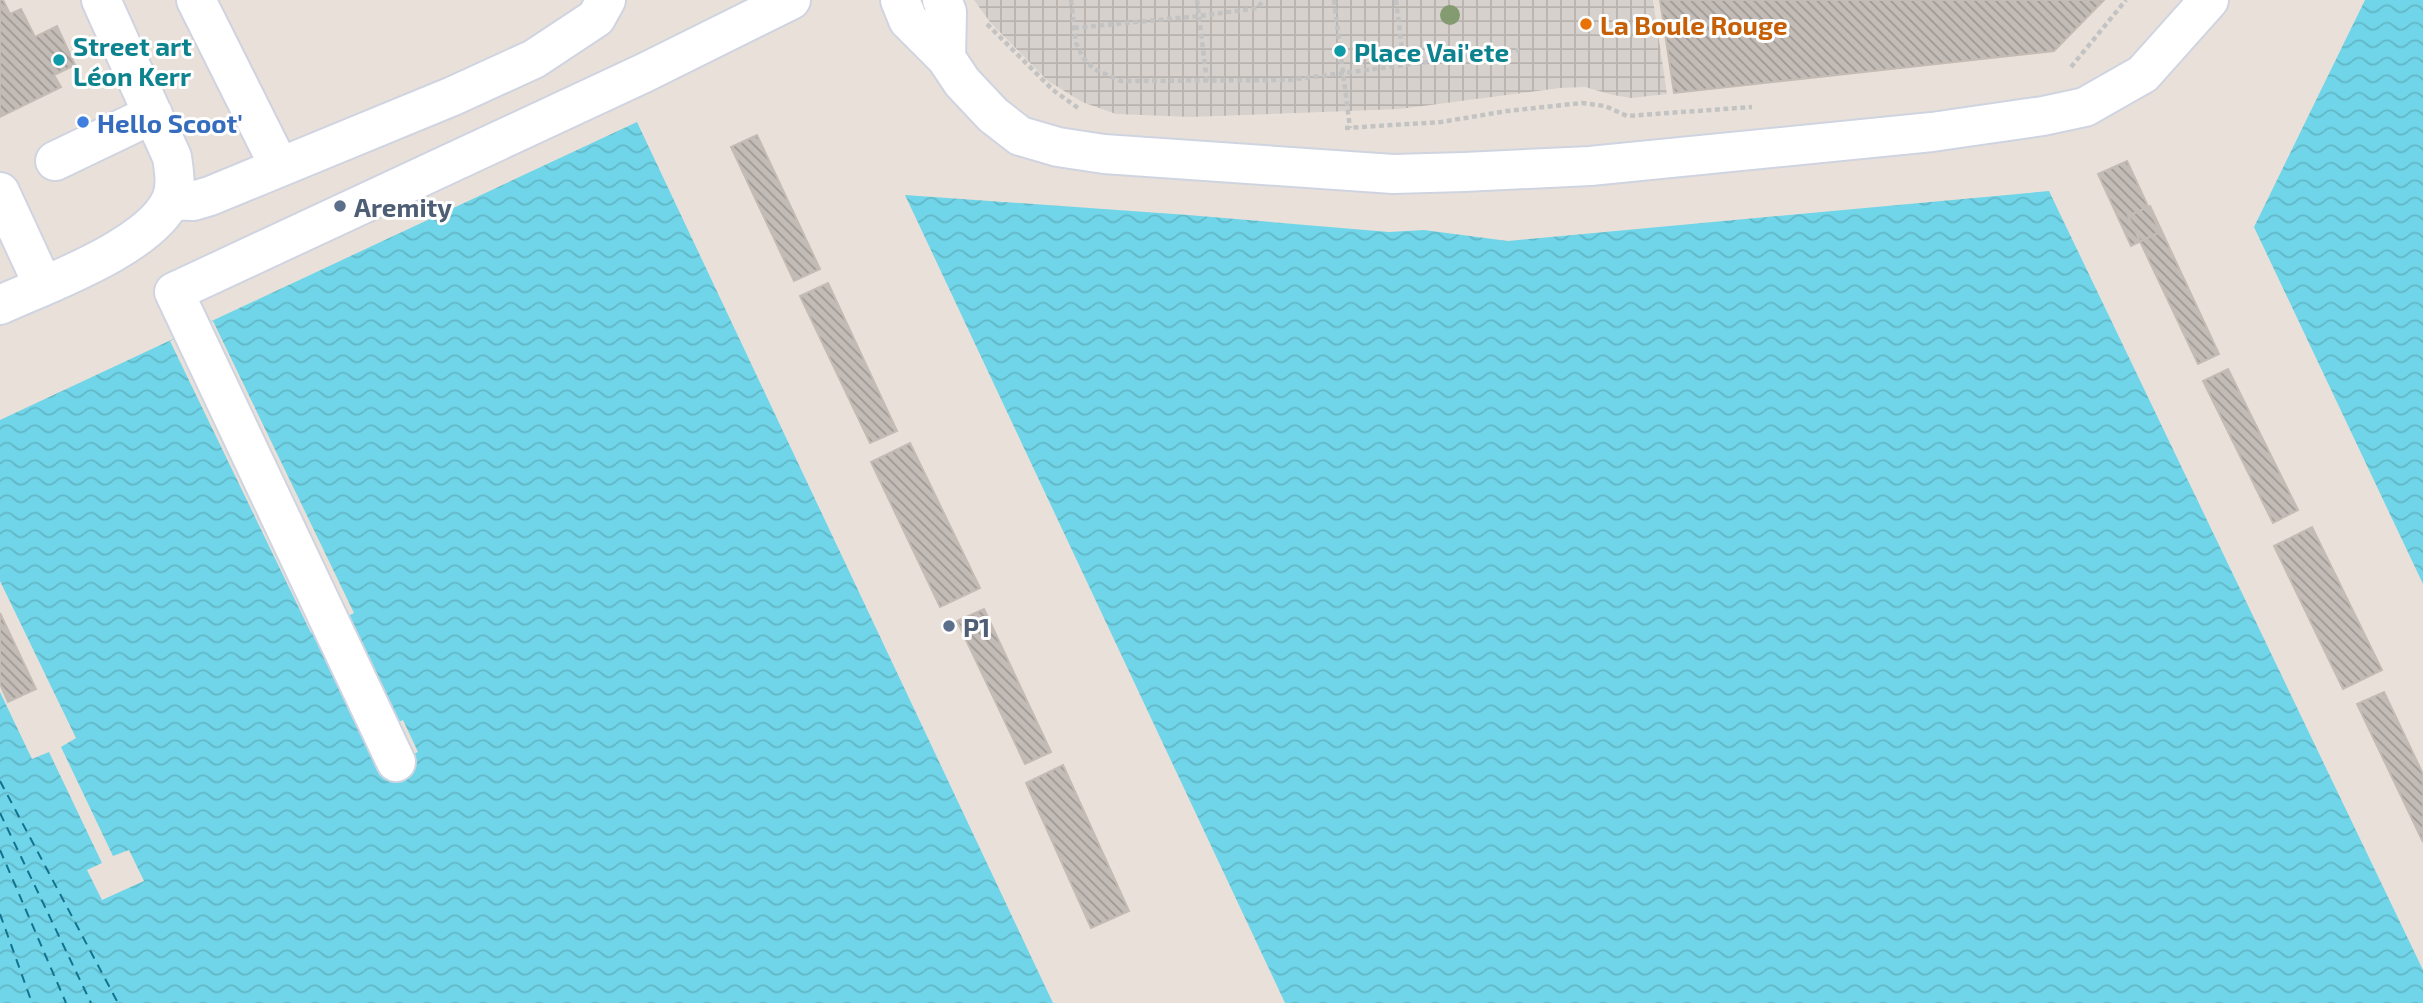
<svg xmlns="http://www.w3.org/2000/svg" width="2423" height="1003" viewBox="0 0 2423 1003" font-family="'Exo 2',sans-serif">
<defs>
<pattern id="plaza-grid" width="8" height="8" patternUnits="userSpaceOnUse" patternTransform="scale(1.75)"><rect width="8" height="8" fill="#d6d1cc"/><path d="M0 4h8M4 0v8" fill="none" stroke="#b8b3af"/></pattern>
<pattern id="water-waves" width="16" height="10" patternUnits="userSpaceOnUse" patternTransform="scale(1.75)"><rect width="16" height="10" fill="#70d5e8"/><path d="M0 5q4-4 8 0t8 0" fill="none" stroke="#61b7c7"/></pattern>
<pattern id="building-back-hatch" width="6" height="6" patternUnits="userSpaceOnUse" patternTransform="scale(1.75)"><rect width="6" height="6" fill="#c2bbb6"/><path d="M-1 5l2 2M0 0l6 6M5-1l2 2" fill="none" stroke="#9e9894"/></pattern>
</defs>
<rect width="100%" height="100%" fill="#e9e1d9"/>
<path fill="url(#plaza-grid)" d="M974,0H1653L1667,94L1631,98L1613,95L1585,87L1560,88L1400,109L1191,117L1116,114L1082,102L1048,81L990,22Z"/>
<path fill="url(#water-waves)" d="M2365,0H2423V584L2254,227Z
M637,122L1053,1003H0V420Z
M2049,191L2423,970V1003H1285L905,195L1188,215L1389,232L1424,230L1508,241Z"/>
<path fill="#e9e1d9" d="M213,321L354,613L339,620L389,726L403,720L418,752L379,770L363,738L375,733L326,626L311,633L170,341Z
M0,581L76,738L61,747L113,856L129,850L144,881L102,900L87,870L102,863L49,752L32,759L0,692Z"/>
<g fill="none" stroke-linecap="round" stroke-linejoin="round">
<path stroke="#13728f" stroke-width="2" stroke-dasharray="9 7" stroke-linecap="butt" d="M0,781L118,1003
M0,813L91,1003
M0,850L66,1003
M0,914L32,1003"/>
</g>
<path fill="url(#building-back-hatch)" stroke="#c4bcb4" stroke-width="2" d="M0,0H3L10,14L21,9L35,37L57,26L75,65L54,75L61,87L0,117Z
M1660,0H2104L2054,51L1674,93Z
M757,135L820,269L794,281L731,147Z
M2127,161L2160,232L2131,246L2098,174Z
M2150,206L2219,354L2198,364L2128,216Z
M828,283L897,431L870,443L800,296Z
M2228,369L2298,510L2273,523L2203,381Z
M910,443L980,588L940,607L871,462Z
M2312,527L2382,670L2343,689L2274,546Z
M984,609L1051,752L1025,764L957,621Z
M0,613L36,689L8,702L0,684Z
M2384,692L2423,774V842L2357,704Z
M1063,765L1129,911L1091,928L1026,783Z"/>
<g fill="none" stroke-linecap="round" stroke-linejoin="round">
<defs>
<path id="minor" d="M196,0L279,166
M900,0L908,20L946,58L962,82L993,115L1020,136L1058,147L1104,154L1393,174L1464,172L1590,166L1932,132L2043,116L2085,107L2143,74L2209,0
M942,0L947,12L946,58
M55,161L153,114
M0,192L43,285
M171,200L193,201L210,196L453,96L534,59L596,18L606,0
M0,305C46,284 150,247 171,200C177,186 174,171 172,157L101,0
M396,762L174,292L644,73L791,0"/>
</defs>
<use href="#minor" stroke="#cfd4e0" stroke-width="42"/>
<path stroke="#c3c3c3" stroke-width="4.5" stroke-dasharray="5 3.5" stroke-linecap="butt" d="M1071,0L1076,43L1084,59L1094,69L1121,81L1290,80L1519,50
M1197,0L1207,82
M1334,0L1350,128
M1396,0L1404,66
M987,24L1053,90L1078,108
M1074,28L1199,16L1258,8L1263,0
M2071,67L2126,0
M1345,128L1441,122L1507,111L1582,103L1605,106L1627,116L1752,107"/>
<use href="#minor" stroke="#fff" stroke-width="38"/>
</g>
<circle fill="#849a71" cx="1450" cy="15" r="10"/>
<circle fill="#e8710a" stroke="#fff" stroke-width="2.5" cx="1586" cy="24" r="7"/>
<g fill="#0f9aa8" stroke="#fff" stroke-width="2.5">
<circle cx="1340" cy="51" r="7"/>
<circle cx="59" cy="60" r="7"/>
</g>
<circle fill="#3f7fe0" stroke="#fff" stroke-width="2.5" cx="83" cy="122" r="7"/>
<g fill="#5c6f8a" stroke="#fff" stroke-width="2.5">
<circle cx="340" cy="206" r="7"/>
<circle cx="949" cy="626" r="7"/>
</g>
<g text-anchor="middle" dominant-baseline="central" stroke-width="6" stroke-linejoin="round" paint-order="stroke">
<g font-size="26" font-weight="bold" fill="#c56008" stroke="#fff" text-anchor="start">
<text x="1600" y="24">La Boule Rouge</text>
</g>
<g font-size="26" font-weight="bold" fill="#0d838f" stroke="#fff" text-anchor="start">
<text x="73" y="45">Street art<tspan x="73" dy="30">Léon Kerr</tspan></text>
<text x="1354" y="51">Place Vai'ete</text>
</g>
<g font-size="26" font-weight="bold" fill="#366cbe" stroke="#fff" text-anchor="start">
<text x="97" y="122">Hello Scoot'</text>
</g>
<g font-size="26" font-weight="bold" fill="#4e5e75" stroke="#fff" text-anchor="start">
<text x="354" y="206">Aremity</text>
<text x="963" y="626">P1</text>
</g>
</g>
</svg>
